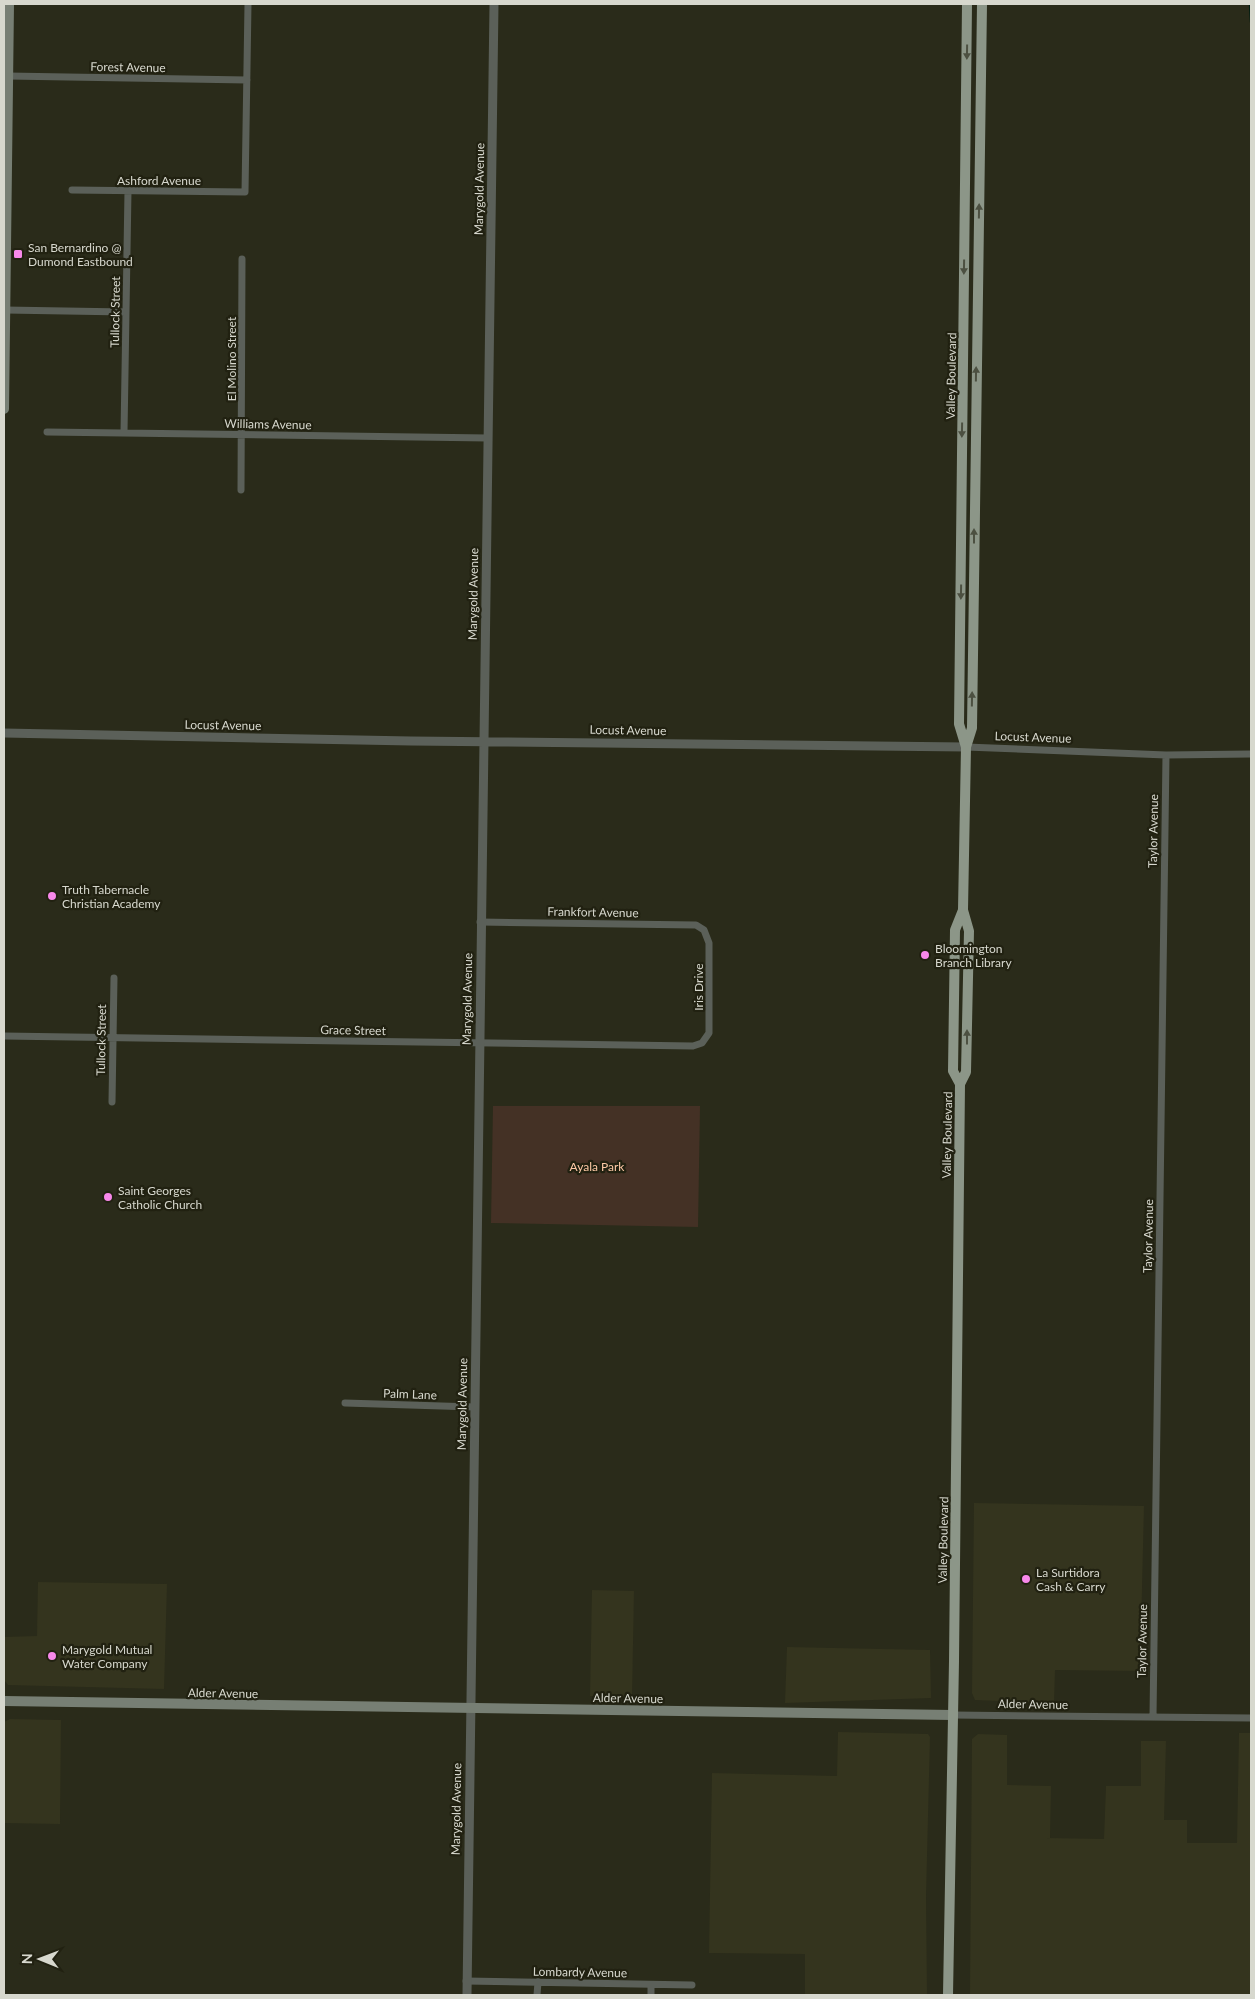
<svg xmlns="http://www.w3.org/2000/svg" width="1255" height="1999" viewBox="0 0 1255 1999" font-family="Lato,sans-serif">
<rect width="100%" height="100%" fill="#2a2b1a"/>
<path fill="#34341e" d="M974,1503L1144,1506L1140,1671L1055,1670L1054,1703L975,1700L972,1693Z
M38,1582L167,1584L164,1689L8,1685L4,1680V1637L37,1636Z
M592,1590L634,1591L632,1697L590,1696Z
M787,1647L930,1650L931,1698L785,1703Z
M10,1719L61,1720L60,1824L4,1823V1722Z
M838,1732L928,1734L930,1737L926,1897L927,1995H805V1954L709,1953L712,1773L837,1776Z
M1239,1733H1251V1995H970L972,1739L978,1734L1007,1735V1785L1051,1786L1050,1838H1045L1104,1839L1106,1786H1141V1741H1166L1164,1820H1187V1843H1237Z"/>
<path fill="#443125" d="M493,1106H700L698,1227L491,1223Z"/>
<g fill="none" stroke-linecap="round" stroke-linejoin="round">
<path stroke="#001e12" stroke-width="2.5" d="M1250,4L1251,22"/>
<path stroke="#5b6059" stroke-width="7" d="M8,76L247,80
M72,190L245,192L248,4
M5,310L126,312
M47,432L488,438
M124,433L128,191
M241,490L242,259
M966,747L1166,755L1251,754
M4,1036L693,1046L702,1043L709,1033V943L704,930L696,925L480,922
M112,1102L114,978
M345,1403L474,1407
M953,1715L1251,1718
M1153,1717L1166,755
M466,1981L692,1985
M537,1995L538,1982
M651,1995V1985"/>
<path stroke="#5b6059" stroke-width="9" d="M4,733L411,741L966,747
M467,1995L494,4"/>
<path stroke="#777f74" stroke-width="10" d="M4,409L9,4
M4,1701L953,1715"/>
<path stroke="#8c9688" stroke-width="10" d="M966,747L959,724L967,4
M960,1084L953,1071L955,930L963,910
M948,1995L954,1661L960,1084L966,1072L969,931L963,910L966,747L972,728L982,4"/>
</g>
<defs><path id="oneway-solid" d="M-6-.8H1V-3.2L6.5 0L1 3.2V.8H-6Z" transform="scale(1.25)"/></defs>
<g fill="#4c5041">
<use href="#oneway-solid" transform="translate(967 52) rotate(91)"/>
<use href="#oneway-solid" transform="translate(979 211) rotate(-89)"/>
<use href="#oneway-solid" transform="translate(964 267) rotate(91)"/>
<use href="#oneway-solid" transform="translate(976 374) rotate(-89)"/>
<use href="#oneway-solid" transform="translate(962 430) rotate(91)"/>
<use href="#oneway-solid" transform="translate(974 536) rotate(-90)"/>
<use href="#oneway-solid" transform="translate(961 592) rotate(91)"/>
<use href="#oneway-solid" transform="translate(972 699) rotate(-89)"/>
<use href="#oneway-solid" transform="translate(967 1037) rotate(-90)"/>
</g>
<g fill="#f888ea" stroke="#212111" stroke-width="2">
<rect x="13" y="249" width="10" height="10" rx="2.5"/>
<circle cx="52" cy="896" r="5"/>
<circle cx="925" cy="955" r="5"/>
<circle cx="108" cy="1197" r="5"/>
<circle cx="1026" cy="1579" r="5"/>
<circle cx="52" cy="1656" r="5"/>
</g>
<g text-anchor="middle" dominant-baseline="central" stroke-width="4.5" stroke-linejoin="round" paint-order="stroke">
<g font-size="12" fill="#d7d8ce" stroke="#212111">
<text transform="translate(128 67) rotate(1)">Forest Avenue</text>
<text x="159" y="180">Ashford Avenue</text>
<text transform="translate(479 189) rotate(-89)">Marygold Avenue</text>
<text transform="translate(115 312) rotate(-89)">Tullock Street</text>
<text transform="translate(231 359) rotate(-90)">El Molino Street</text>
<text transform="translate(951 376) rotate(-89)">Valley Boulevard</text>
<text transform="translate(268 424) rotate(1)">Williams Avenue</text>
<text transform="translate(473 594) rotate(-89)">Marygold Avenue</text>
<text transform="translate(223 725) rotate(1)">Locust Avenue</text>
<text transform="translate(628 730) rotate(1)">Locust Avenue</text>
<text transform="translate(1033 737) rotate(2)">Locust Avenue</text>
<text transform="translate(1153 831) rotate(-89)">Taylor Avenue</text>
<text transform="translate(593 912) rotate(1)">Frankfort Avenue</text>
<text transform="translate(698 987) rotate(-90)">Iris Drive</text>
<text transform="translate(467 999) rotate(-89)">Marygold Avenue</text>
<text transform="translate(353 1030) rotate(1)">Grace Street</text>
<text transform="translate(101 1040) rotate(-89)">Tullock Street</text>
<text transform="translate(947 1135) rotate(-89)">Valley Boulevard</text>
<text transform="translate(1148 1236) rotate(-89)">Taylor Avenue</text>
<text transform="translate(410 1394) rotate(2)">Palm Lane</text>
<text transform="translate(462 1404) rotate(-89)">Marygold Avenue</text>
<text transform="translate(943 1540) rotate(-89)">Valley Boulevard</text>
<text transform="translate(1142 1641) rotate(-89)">Taylor Avenue</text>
<text transform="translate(223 1693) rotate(1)">Alder Avenue</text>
<text transform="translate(628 1698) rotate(1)">Alder Avenue</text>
<text transform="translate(1033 1704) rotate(1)">Alder Avenue</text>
<text transform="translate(456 1809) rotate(-89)">Marygold Avenue</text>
<text transform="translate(580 1972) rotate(1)">Lombardy Avenue</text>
</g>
<g font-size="12" fill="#d7d8ce" stroke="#212111" text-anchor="start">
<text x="28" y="247">San Bernardino @<tspan x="28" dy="14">Dumond Eastbound</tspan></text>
<text x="62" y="889">Truth Tabernacle<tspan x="62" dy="14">Christian Academy</tspan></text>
<text x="935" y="948">Bloomington<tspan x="935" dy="14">Branch Library</tspan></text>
<text x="118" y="1190">Saint Georges<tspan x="118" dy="14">Catholic Church</tspan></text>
<text x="1036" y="1572">La Surtidora<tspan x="1036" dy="14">Cash &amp; Carry</tspan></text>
<text x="62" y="1649">Marygold Mutual<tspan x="62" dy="14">Water Company</tspan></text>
</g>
<g font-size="12" fill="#fec9a6" stroke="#212111">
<text x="597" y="1166">Ayala Park</text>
</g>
</g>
<rect width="1255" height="1999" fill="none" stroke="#d7d8ce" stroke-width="10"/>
<g transform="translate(40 1959) rotate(271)" stroke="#212111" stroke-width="4" paint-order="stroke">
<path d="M0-4L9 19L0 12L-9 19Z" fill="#d7d8ce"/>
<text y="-8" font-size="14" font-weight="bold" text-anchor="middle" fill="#d7d8ce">N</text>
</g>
</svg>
